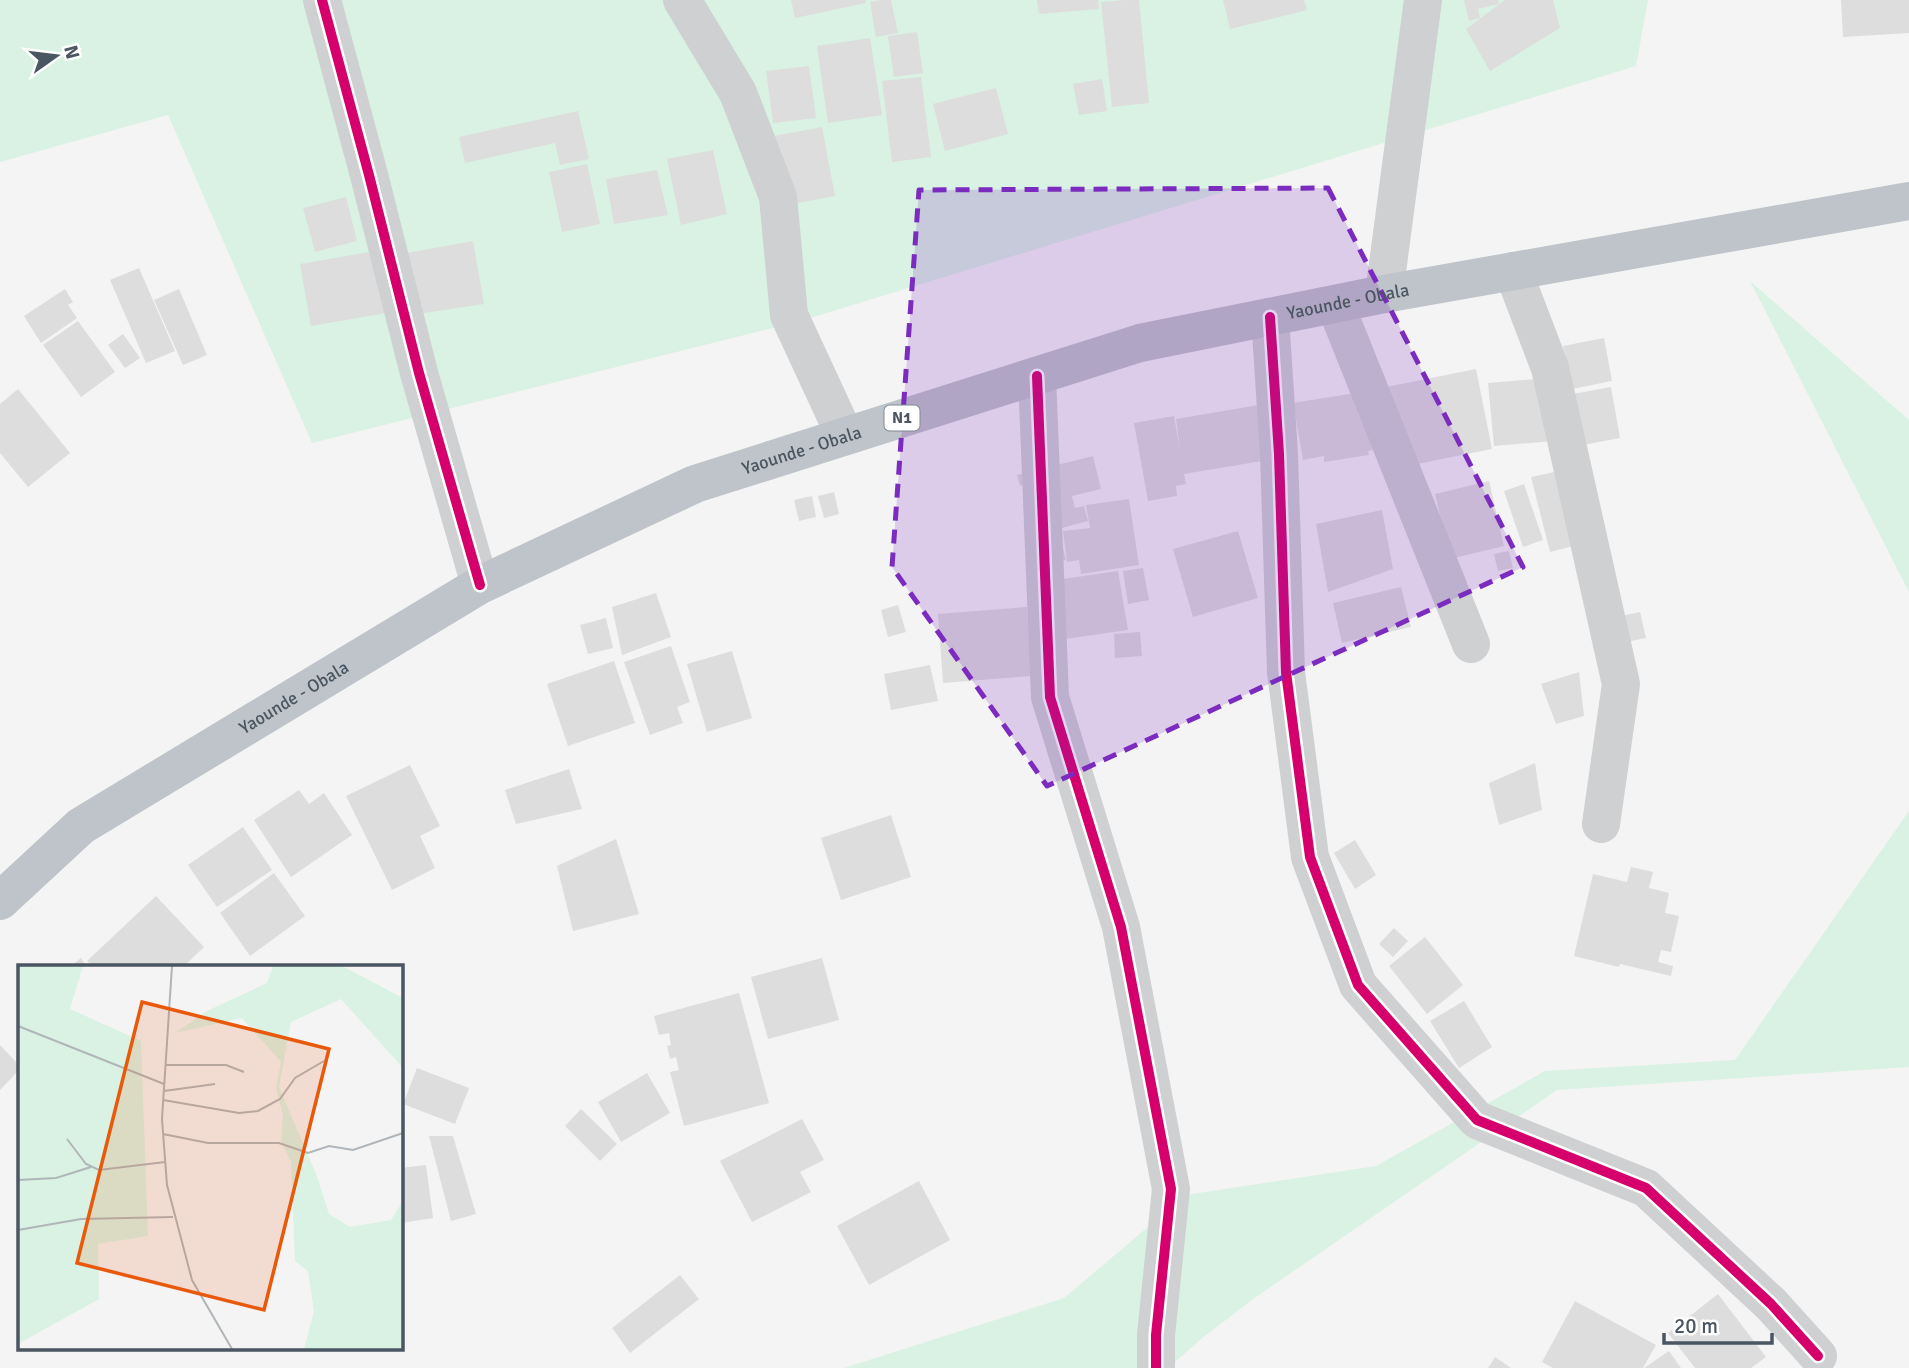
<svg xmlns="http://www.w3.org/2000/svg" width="1909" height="1368" viewBox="0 0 1909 1368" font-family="Signika,sans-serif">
<rect width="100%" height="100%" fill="#f4f4f4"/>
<path fill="#d9f2e3" d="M0,0H1648L1636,66L797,322L312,443L168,115L0,162Z
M1750,281L1909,420V592Z
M1909,811V1067L1557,1090L1253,1299L1201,1339L1168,1368H844L1064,1298L1186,1195L1376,1166L1545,1071L1735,1060Z"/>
<path fill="#ddddde" d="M791,0H866V3L795,18Z
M880,0H891L898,33L876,37L870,2Z
M1037,0H1098L1099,9L1039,14Z
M1125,0H1139L1149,103L1112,107L1101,2Z
M1223,0H1304L1307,10L1230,29Z
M1464,0H1498L1499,4L1478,9L1480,18L1469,21Z
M1505,0H1553L1560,28L1490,71L1466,29Z
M1841,0H1909V33L1843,37Z
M917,32L923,73L894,77L888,36Z
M870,38L882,115L828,123L817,46Z
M809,66L816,118L773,123L766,71Z
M921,77L931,157L892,162L882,81Z
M1102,79L1107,111L1079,115L1073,84Z
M996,88L1008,134L945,151L933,104Z
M578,111L589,159L560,165L555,143L465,163L459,137Z
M822,127L835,196L787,205L774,136Z
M713,150L727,214L681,225L667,159Z
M587,164L600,224L562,232L549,172Z
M657,170L668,215L614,224L606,179Z
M346,197L357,241L315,252L303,208Z
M473,241L484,304L418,314L407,253Z
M375,251L386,313L311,326L300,264Z
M139,268L175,351L146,363L110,280Z
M65,289L73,302L68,305L77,318L41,343L24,316Z
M179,289L207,355L183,365L154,300Z
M78,321L115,372L81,397L43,345Z
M123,334L140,358L125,368L108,345Z
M1604,338L1612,381L1572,389L1563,346Z
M1476,369L1492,449L1402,467L1386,387Z
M1548,378L1554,441L1494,446L1488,383Z
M1611,387L1620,438L1583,445L1573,394Z
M18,389L70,453L28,487L0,453V404Z
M1374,390L1384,448L1368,451L1369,455L1324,462V456L1303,460L1293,403Z
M1259,405L1268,460L1184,474L1186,484L1176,486L1177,496L1148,501L1134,423L1174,416L1180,450L1176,419Z
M1093,456L1101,489L1072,496L1075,508L1084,506L1088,521L1058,529L1066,560L1052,563L1036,482L1020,486L1017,475Z
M1559,471L1577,545L1550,552L1531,477Z
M1489,481L1504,546L1450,559L1435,494Z
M1524,484L1543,540L1523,547L1504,491Z
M834,492L839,514L824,518L818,496Z
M812,496L816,517L799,521L794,500Z
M1129,499L1139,565L1081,574L1079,560L1067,562L1063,531L1090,528L1086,505Z
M1382,510L1393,569L1328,592L1316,524Z
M1238,531L1258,598L1193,617L1173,549Z
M1509,551L1513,568L1498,571L1494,554Z
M1143,568L1149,600L1128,604L1123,571Z
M1118,571L1128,630L1058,640L1049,581Z
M1401,587L1411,627L1342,643L1333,603Z
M656,593L671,637L622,655L612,607Z
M898,605L906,632L888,637L881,610Z
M1027,607L1032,676L943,683L938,614Z
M1640,612L1646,638L1616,644L1611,618Z
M606,618L613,648L588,654L580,625Z
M1140,632L1142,656L1115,658L1114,634Z
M671,646L690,702L677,707L683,723L650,735L624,662Z
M732,651L752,718L707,732L687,664Z
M614,661L635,723L568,746L547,684Z
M930,665L938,701L891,710L884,674Z
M1579,672L1584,716L1556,724L1541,684Z
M1535,763L1542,810L1499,825L1489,783Z
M410,765L440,826L420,836L435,868L392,890L346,796Z
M569,769L582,809L516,824L505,790Z
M299,790L309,804L324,793L352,835L291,877L254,820Z
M891,815L911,877L841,900L821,838Z
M243,827L272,870L217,907L188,865Z
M616,839L639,914L573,931L557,866Z
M1355,840L1376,875L1355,889L1334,853Z
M1631,867L1653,872L1649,888L1669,893L1665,913L1679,916L1671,952L1661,950L1658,962L1673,966L1671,976L1620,964L1619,967L1574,956L1593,874L1627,882Z
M274,873L305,916L250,956L220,913Z
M156,896L204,947L183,967H94L87,961Z
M1394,928L1408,941L1393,957L1379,944Z
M1425,937L1463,985L1427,1014L1389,966Z
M81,958L87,967H70Z
M822,958L839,1020L768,1039L751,977Z
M739,993L769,1103L684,1126L670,1072L679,1070L676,1057L670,1059L667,1046L671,1045L669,1033L659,1035L654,1016Z
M1464,1001L1492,1047L1459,1068L1430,1021Z
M0,1045L19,1065V1070L0,1090Z
M417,1068L469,1088L455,1124L403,1104Z
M647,1073L670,1113L621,1142L598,1102Z
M581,1109L617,1144L600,1161L565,1126Z
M802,1119L824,1160L800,1172L811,1192L752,1222L720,1161Z
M429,1136H453L476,1214L451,1221Z
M426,1165L433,1218L401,1223V1168Z
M919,1181L950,1240L869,1285L837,1226Z
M680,1275L699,1299L630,1353L612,1328Z
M1718,1294L1766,1357L1751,1368H1695L1668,1333Z
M1575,1301L1656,1345L1643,1368H1553L1542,1362Z
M1669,1351L1681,1368H1644Z
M1495,1357L1511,1368H1488Z"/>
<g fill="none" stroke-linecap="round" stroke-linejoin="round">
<path stroke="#ced0d2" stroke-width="38" d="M322,0L369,175L419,373L480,585
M682,0L738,93L778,197L789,315L845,436
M1513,271L1550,368L1621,684L1601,824
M1384,294L1423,0
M1335,304L1471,644
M1270,317L1279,454L1286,672L1310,857L1358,985L1477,1120L1646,1188L1771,1304L1818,1356
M1037,376L1050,697L1121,927L1171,1189L1156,1335V1368"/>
<path stroke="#bec4c9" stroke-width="38" id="s1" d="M0,901L81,826L480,585L695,484L1140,343L1384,294L1909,201"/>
<defs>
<path id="cycleway" d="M322,0L369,175L419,373L480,585
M1270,317L1279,454L1286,672L1310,857L1358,985L1477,1120L1646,1188L1771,1304L1818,1356
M1037,376L1050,697L1121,927L1171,1189L1156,1335V1368"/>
</defs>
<use href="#cycleway" stroke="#fff" stroke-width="15"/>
<use href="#cycleway" stroke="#d6006c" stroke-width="10"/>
</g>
<path fill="#7b2cbf" fill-opacity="0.2" stroke="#7b2cbf" stroke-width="5" stroke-dasharray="14 9" stroke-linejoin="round" d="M1328,188L1523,567L1047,786L892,567L919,190Z"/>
<g text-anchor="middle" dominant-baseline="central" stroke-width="5" stroke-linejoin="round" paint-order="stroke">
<rect fill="#fff" stroke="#808990" stroke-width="2" x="884.5" y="405.5" width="35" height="25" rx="5"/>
<g font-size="16" font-weight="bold" fill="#4a5661">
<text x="902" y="418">N1</text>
</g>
<g font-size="18" fill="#4a5661" stroke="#fff">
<text stroke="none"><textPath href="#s1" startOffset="1493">Yaounde - Obala</textPath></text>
<text stroke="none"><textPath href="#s1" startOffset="926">Yaounde - Obala</textPath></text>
<text stroke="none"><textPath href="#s1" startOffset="359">Yaounde - Obala</textPath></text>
</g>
</g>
<g transform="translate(18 965)">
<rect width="385" height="385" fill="#f4f4f4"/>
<path d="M0,1H65L52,44L123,76L130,271L80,279L81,334L0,379ZM255,1H324L385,33V103L323,34L273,57L261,122L299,211L311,249L332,262L373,255L385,236V384H286L296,346L290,306L277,296L273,197L263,177L265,150L258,123L263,97L224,53L157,68L189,46L249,18Z" fill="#d9f2e3"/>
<path fill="none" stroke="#b0b5b9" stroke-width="2" d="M154,1L144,154L149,220L174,315L214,384M0,61L146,119M147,100H208L226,107M146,126L197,119M145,135L221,148L240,146L262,134L277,113L306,96M145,169L190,178H261L290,188L311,181L335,185L385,168M49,174L68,199L81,205L147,197M0,215L38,213L73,202M0,265L63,254L155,252"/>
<path fill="#e8590c" fill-opacity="0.15" stroke="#e8590c" stroke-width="3.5" d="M124,37L311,84L246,345L59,298Z"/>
<rect width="385" height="385" fill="none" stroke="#4a5661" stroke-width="3.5"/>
</g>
<g transform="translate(56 56) rotate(76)" stroke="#ffffff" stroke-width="5" paint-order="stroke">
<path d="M0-5L12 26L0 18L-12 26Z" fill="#4a5661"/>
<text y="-10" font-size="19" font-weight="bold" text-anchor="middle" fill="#4a5661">N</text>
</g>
<path d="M1664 1333v10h108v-10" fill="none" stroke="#4a5661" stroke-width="3.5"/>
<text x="1674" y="1333" font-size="21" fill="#4a5661" stroke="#ffffff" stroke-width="5" paint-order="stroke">20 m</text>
</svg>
